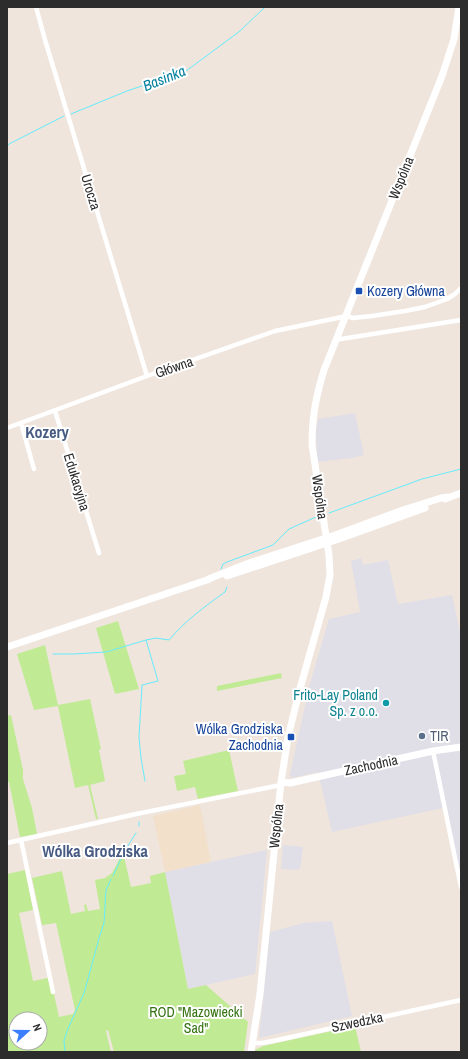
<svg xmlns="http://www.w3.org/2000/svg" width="468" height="1059" viewBox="0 0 468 1059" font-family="'Archivo Narrow',sans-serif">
<rect width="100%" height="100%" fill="#efe5dd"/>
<path fill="#e0dee7" d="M355,413L364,455L352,458L317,462L316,432L318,419Z
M361,558L363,565L388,560L398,604L452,595L461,637V883L443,808L332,832L318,772L292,778L290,775L309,687L329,619L360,612L351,561Z
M283,845L303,847L300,869L294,870L281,869Z
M267,850L255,974L188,989L165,872Z
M332,921L352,1016L259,1038L270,932L303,923Z"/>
<path fill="#f2e0cb" d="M200,805L211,862L165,872L153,816Z"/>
<path fill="#c0eb94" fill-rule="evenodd" d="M118,621L139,689L115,694L96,628Z
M45,645L58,705L90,699L101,749L99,750L105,781L90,785L98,819H96L88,785L75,788L58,706L34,710L17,654Z
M281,673L282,678L217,691V686Z
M11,715L23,770V779L32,808L37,834L20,837L9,782H7V716Z
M229,750L238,791L198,799L195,787L177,791L174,776L186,774L183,761Z
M123,852L131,887L151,883L150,876L165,872L188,989L206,985L248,1022L244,1052H114L108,1030L106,1031L111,1052H7V874L25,870L33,910L19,913L33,981L48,978L52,994H54L59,1017L73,1014L75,1010L56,923L42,925L32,878L62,871L71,914L85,911L84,905L86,904L88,911L100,909L95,880L105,878L112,873ZM16,1019H40V1043H16Z
M355,1026L361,1052H253L255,1050L263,1046Z"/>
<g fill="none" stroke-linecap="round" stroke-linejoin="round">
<path stroke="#66ebfc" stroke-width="1" d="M71,114L127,91L186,71L240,31L265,7
M7,146L9,144L64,116
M329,513L422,479L461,469
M221,569L223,564L227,562L273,545L289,529L316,517
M53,654H74L106,652L146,640
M145,781L141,758L139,737L142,685L158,681L146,640L156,638L169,640C185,621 204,607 225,592L227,587
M139,822V826
M113,876L124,852L136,833
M65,1052L64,1041L67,1031L84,993L100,935L104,923L106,890L111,879"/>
<path stroke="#fff" stroke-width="4.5" d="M36,7L45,40L147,376
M336,339H341L461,320
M55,411L99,553
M21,423L34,469
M7,428L147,376L275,331L347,316L353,318L372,316L405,311L425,307L447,299L455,294L461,288
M433,751L461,887
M21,840L53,992
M7,843L136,814L281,785
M252,1043H262L273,1041L461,1000"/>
<path stroke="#fff" stroke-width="7" d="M445,499L461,493
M227,576L339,539L425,508
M7,647L207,580L211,578L249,563L338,534L403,510L441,498L448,497
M281,782L290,783L433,751L461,747
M251,1052L260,994L281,782L288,737L299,692L326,597L330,575L329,555L312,445C312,417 316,396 324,370L442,76L454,39L459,7"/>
</g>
<g fill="#1a4fb4" stroke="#fff" stroke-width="1.5">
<rect x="355" y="287" width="8" height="8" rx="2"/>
<rect x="287" y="733" width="8" height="8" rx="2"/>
</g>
<circle fill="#0f9aa8" stroke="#fff" stroke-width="1.5" cx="386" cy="703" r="4"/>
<circle fill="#5c6f8a" stroke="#fff" stroke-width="1.5" cx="422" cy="736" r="4"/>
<g text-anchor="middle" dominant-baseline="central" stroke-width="4" stroke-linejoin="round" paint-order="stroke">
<g font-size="14" fill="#2c2c2c" stroke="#fff">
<text transform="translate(401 178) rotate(-68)">Wspólna</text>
<text transform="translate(91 192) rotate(73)">Urocza</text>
<text transform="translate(174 367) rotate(-19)">Główna</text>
<text transform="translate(77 482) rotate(73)">Edukacyjna</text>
<text transform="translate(320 497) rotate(82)">Wspólna</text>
<text transform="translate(371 765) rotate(-12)">Zachodnia</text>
<text transform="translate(276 826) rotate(-84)">Wspólna</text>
<text transform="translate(357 1022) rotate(-12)">Szwedzka</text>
</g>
<g font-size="14" fill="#164399" stroke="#fff" text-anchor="start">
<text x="367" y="291">Kozery Główna</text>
<text x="283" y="729" text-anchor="end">Wólka Grodziska<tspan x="283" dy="16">Zachodnia</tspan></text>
</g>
<g font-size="14" fill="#0d838f" stroke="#fff" text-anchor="end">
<text x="378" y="695">Frito-Lay Poland<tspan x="378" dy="16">Sp. z o.o.</tspan></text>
</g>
<g font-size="14" fill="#4e5e75" stroke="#fff" text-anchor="start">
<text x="430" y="736">TIR</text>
</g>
<g font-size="14" fill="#367312" stroke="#fff">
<text x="196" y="1012">ROD "Mazowiecki<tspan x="196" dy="16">Sad"</tspan></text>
</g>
<g font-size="15" font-style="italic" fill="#02809d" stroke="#fff">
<text transform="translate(164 78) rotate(-22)">Basinka</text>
</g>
<g font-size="16" font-weight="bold" fill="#475b83" stroke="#fff">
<text x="47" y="432">Kozery</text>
<text x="95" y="851">Wólka Grodziska</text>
</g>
</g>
<rect width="468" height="1059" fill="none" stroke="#2c2c2c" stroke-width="16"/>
<g transform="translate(28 1031) rotate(69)"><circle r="19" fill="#ffffff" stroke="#ababab"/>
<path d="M0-3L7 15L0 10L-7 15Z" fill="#3b7eff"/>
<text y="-6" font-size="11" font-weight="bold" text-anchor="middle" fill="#2c2c2c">N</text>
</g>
</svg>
